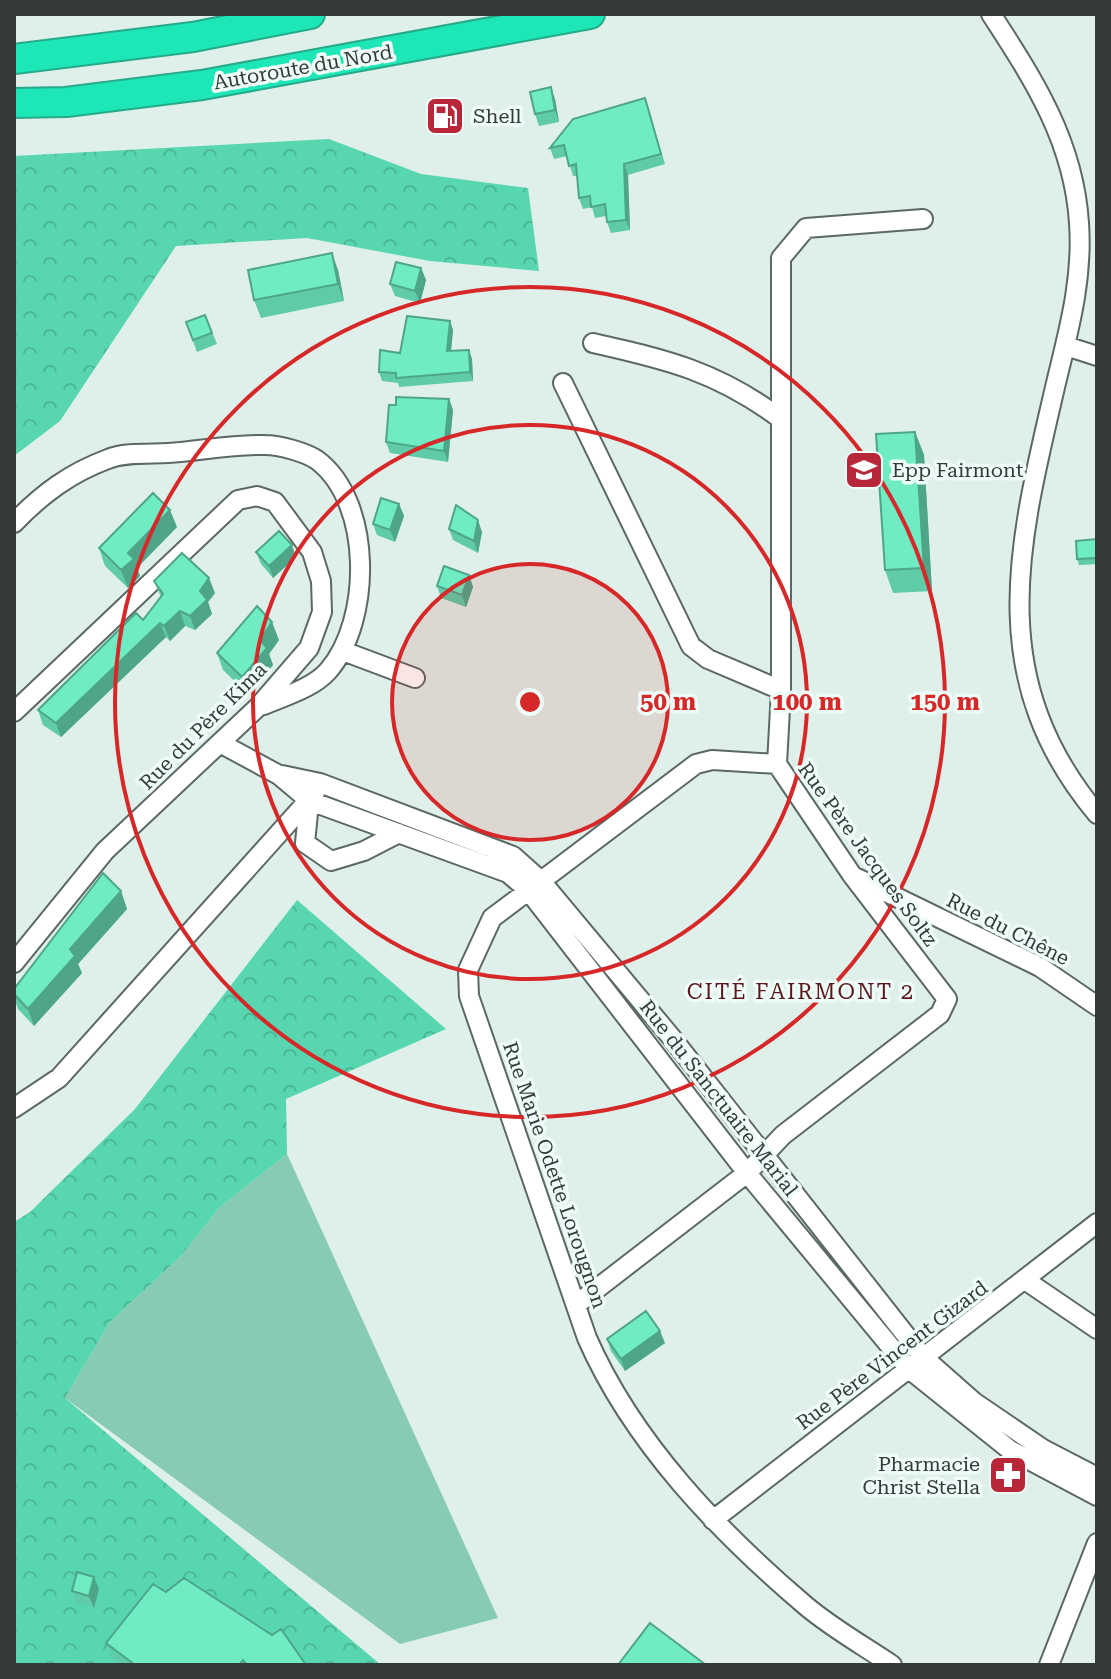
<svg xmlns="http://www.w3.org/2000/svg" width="1111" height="1679" viewBox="0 0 1111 1679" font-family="'Roboto Serif',serif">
<defs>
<pattern id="forest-crowns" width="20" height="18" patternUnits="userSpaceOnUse" patternTransform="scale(2)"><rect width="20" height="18" fill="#57d6af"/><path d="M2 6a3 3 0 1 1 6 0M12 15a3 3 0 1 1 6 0" fill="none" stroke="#4cb897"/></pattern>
</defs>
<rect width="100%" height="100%" fill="#dfefe9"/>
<path fill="#87cbb3" d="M287,1154L498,1618L400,1644L65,1398L110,1322L181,1256L220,1207Z"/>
<path fill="url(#forest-crowns)" d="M329,139L421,174L528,188L539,271L430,261L307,238L176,246L60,421L14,456V156Z
M297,900L446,1029L286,1099L287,1154L220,1207L181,1256L110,1322L65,1398L381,1665H14V1222L30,1212L135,1109Z"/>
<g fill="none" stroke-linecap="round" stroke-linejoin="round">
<defs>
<path id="minor" d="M991,14C1034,80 1074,142 1079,223C1083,279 1069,329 1056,383C1019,542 982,676 1097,814
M593,343C669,360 718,372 781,419
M1066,346L1097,356
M563,383L691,646L708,659L781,690
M14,523C42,494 70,473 108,459C125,452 150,454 168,453C200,451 233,444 265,445C279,445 305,452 317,460C373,502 372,621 328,671C313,688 285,696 264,705
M343,651L415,678
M14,712L238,500L257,496L275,502L312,552L321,581L322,612L309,648L258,707L105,851L14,963
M220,743L279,775L310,801L508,873L528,890L747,1173L909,1369L1010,1450L1097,1496
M777,764L712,760L696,764L492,918L468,970L469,996L587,1338C633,1443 719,1532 806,1606C832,1628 864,1646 892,1665
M282,775L320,783L513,856L541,881L672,1038L923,1357L974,1402L1043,1449L1097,1477
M309,803L305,843L331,861L364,851L399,833
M857,878L1040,967L1097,1006
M14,1108L59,1078L315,793
M1025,1280L1097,1329
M577,1304L747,1173L783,1135L940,1014L947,999L852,875L777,764L781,690V258L806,228L923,219
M713,1520L1097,1223
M1049,1665L1097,1543"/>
<path id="highway" d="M14,59L193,37L310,14
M14,103L66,102L202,85L590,14"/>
</defs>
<use href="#minor" stroke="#5b6863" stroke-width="22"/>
<use href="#highway" stroke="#25aa8a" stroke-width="32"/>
<use href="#minor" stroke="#fff" stroke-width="18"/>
<use href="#highway" stroke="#1de7b6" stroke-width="28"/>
</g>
<path fill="#5fcba9" d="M645,98L665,164L628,175L630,230L611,233L607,222L606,216L595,218L592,207L583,209L579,198L577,176H573L567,156L554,159L550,148Z
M555,99L559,122L539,126L535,114Z
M421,268L426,280L420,303L395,296L390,284Z
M338,270L344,301L261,318L254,300Z
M205,315L217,344L197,352L186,322Z
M450,321L453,330L451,351L472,359L473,381L399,387L398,383L382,381L379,372L400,353Z
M449,399L453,410L448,462L390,453L386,442L396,405Z
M915,432L924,455L932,591L893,593L885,570Z
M399,504L404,516L395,542L377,535L373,524Z
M177,527L137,568L140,576L128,588L105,566L99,548Z
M449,529L482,532L478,553L453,540Z
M1097,539V564L1079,565L1077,559Z
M256,552L296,557L273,578L261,564Z
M469,575L473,587L466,607L441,598L437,586Z
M154,581L215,593L208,602L212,614L195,630L185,626L170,641L166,637L61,737L43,725L38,710L143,620L161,597Z
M279,640L269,654L273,665L249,695L223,670L217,653Z
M121,891L127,909L78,964L82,973L34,1026L18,1009L14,998V989Z
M607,1339L665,1343L625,1371L611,1351Z
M94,1577L99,1589L94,1608L76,1603L72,1591Z
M166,1592L306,1665H122L111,1657L106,1643Z"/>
<path fill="#4ea589" d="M551,87L555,99L559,122L555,110Z
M624,164L628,175L630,230L626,220Z
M332,253L338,270L344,301L338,284Z
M421,268L426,280L420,303L415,291Z
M450,321L453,330L450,360L447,351Z
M469,350L472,359L473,381L470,372Z
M449,399L453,410L448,462L444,451Z
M915,432L924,455L932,591L924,568Z
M399,504L404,516L395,542L390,530Z
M170,510L177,527L137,568L140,576L128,588L121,570L128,553Z
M478,520L482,532L478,553L474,541Z
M292,545L296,557L273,578L269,566Z
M469,575L473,587L466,607L462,595Z
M209,578L215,593L208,602L212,614L195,630L190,616L200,591Z
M180,611L185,626L170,641L164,626Z
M272,622L279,640L269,654L273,665L249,695L242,677L260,640Z
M160,623L166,637L61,737L56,723Z
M121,891L127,909L78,964L82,973L34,1026L28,1009L70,949Z
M660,1331L665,1343L625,1371L621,1359Z
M94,1577L99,1589L94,1608L89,1596Z"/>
<path fill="#6fecc4" stroke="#4ea589" stroke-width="2" d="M551,87L555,110L535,114L530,92Z
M645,98L661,154L624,164L626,220L607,222L605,204L591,207L590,196L579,198L576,164L569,166L564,145L550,148L573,119Z
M332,253L338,284L254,300L248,270Z
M396,262L421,268L415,291L390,284Z
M205,315L212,333L193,340L186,322Z
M407,316L450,321L447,351L469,350L470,372L396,378V373L379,372L380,350L400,353Z
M396,397L449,399L444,451L386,442L389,405H396Z
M915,432L924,568L885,570L876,434Z
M153,493L170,510L128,553L134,559L121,570L99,548Z
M381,498L399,504L390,530L373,524Z
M456,505L478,520L474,541L449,529Z
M279,531L292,545L269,566L256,552Z
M1097,539V558L1077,559L1076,541Z
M182,553L209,578L200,591L207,600L190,616L180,611L164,626L160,623L56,723L38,710L136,613L143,620L163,594L154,581Z
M444,566L469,575L462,595L437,586Z
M257,606L272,622L260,640L267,648L242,677L217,653Z
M103,873L121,891L70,949L75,956L28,1009L14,994V989Z
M646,1311L660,1331L621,1359L607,1339Z
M77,1572L94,1577L89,1596L72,1591Z
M184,1578L272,1635L281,1629L306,1665H247L243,1660L239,1665H135L106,1643L153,1584L166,1592Z
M650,1623L706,1665H618Z"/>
<circle cx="530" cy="702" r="138" fill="#d62828" fill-opacity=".12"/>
<g fill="none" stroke="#d62828" stroke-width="4">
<circle cx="530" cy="702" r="138"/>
<circle cx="530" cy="702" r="277"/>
<circle cx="530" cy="702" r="415"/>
</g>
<defs>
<symbol id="fuel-square" viewBox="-11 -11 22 22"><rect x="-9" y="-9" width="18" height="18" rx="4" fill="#b82639" stroke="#edfcf6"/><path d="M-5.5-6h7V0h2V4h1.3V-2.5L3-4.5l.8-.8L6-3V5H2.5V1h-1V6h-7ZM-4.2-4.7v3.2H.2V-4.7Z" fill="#fff"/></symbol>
<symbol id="school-square" viewBox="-11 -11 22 22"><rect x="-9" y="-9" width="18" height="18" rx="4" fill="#b82639" stroke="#edfcf6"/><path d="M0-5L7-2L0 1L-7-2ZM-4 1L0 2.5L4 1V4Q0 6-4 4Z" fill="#fff"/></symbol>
<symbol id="pharmacy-square" viewBox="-11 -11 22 22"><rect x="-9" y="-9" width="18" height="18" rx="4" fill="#b82639" stroke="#edfcf6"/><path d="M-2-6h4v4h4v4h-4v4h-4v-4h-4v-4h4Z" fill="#fff"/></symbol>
</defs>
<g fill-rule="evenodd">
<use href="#fuel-square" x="423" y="94" width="44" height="44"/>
<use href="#school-square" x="842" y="448" width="44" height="44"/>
<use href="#pharmacy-square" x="986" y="1453" width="44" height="44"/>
</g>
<g text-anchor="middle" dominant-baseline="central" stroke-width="7" stroke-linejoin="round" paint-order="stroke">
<g font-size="20" fill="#343a38" stroke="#edfcf6">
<text transform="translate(303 67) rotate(-10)">Autoroute du Nord</text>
<text transform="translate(203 726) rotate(-45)">Rue du Père Kima</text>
<text transform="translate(868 854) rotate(54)">Rue Père Jacques Soltz</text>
<text transform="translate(1008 929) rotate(27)">Rue du Chêne</text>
<text transform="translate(719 1098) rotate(52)">Rue du Sanctuaire Marial</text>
<text transform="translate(555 1175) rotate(71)">Rue Marie Odette Lorougnon</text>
<text transform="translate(892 1355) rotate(-37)">Rue Père Vincent Gizard</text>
</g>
<g font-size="20" fill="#343a38" stroke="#edfcf6" text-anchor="start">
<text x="473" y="116">Shell</text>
<text x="892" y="470">Epp Fairmont</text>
<text x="980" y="1464" text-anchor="end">Pharmacie<tspan x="980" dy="23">Christ Stella</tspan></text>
</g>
<g font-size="22" letter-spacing="2" fill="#5c171d" stroke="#edfcf6">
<text x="801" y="991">CITÉ FAIRMONT 2</text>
</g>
</g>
<circle cx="530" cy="702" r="12" fill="#d62828" stroke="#edfcf6" stroke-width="4"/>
<g font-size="24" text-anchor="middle" font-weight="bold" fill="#d62828" stroke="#edfcf6" stroke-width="7" stroke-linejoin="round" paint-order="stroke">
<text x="668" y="710">50 m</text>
<text x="807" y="710">100 m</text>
<text x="945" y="710">150 m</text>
</g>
<rect width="1111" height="1679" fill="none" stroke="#343a38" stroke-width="32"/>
</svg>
